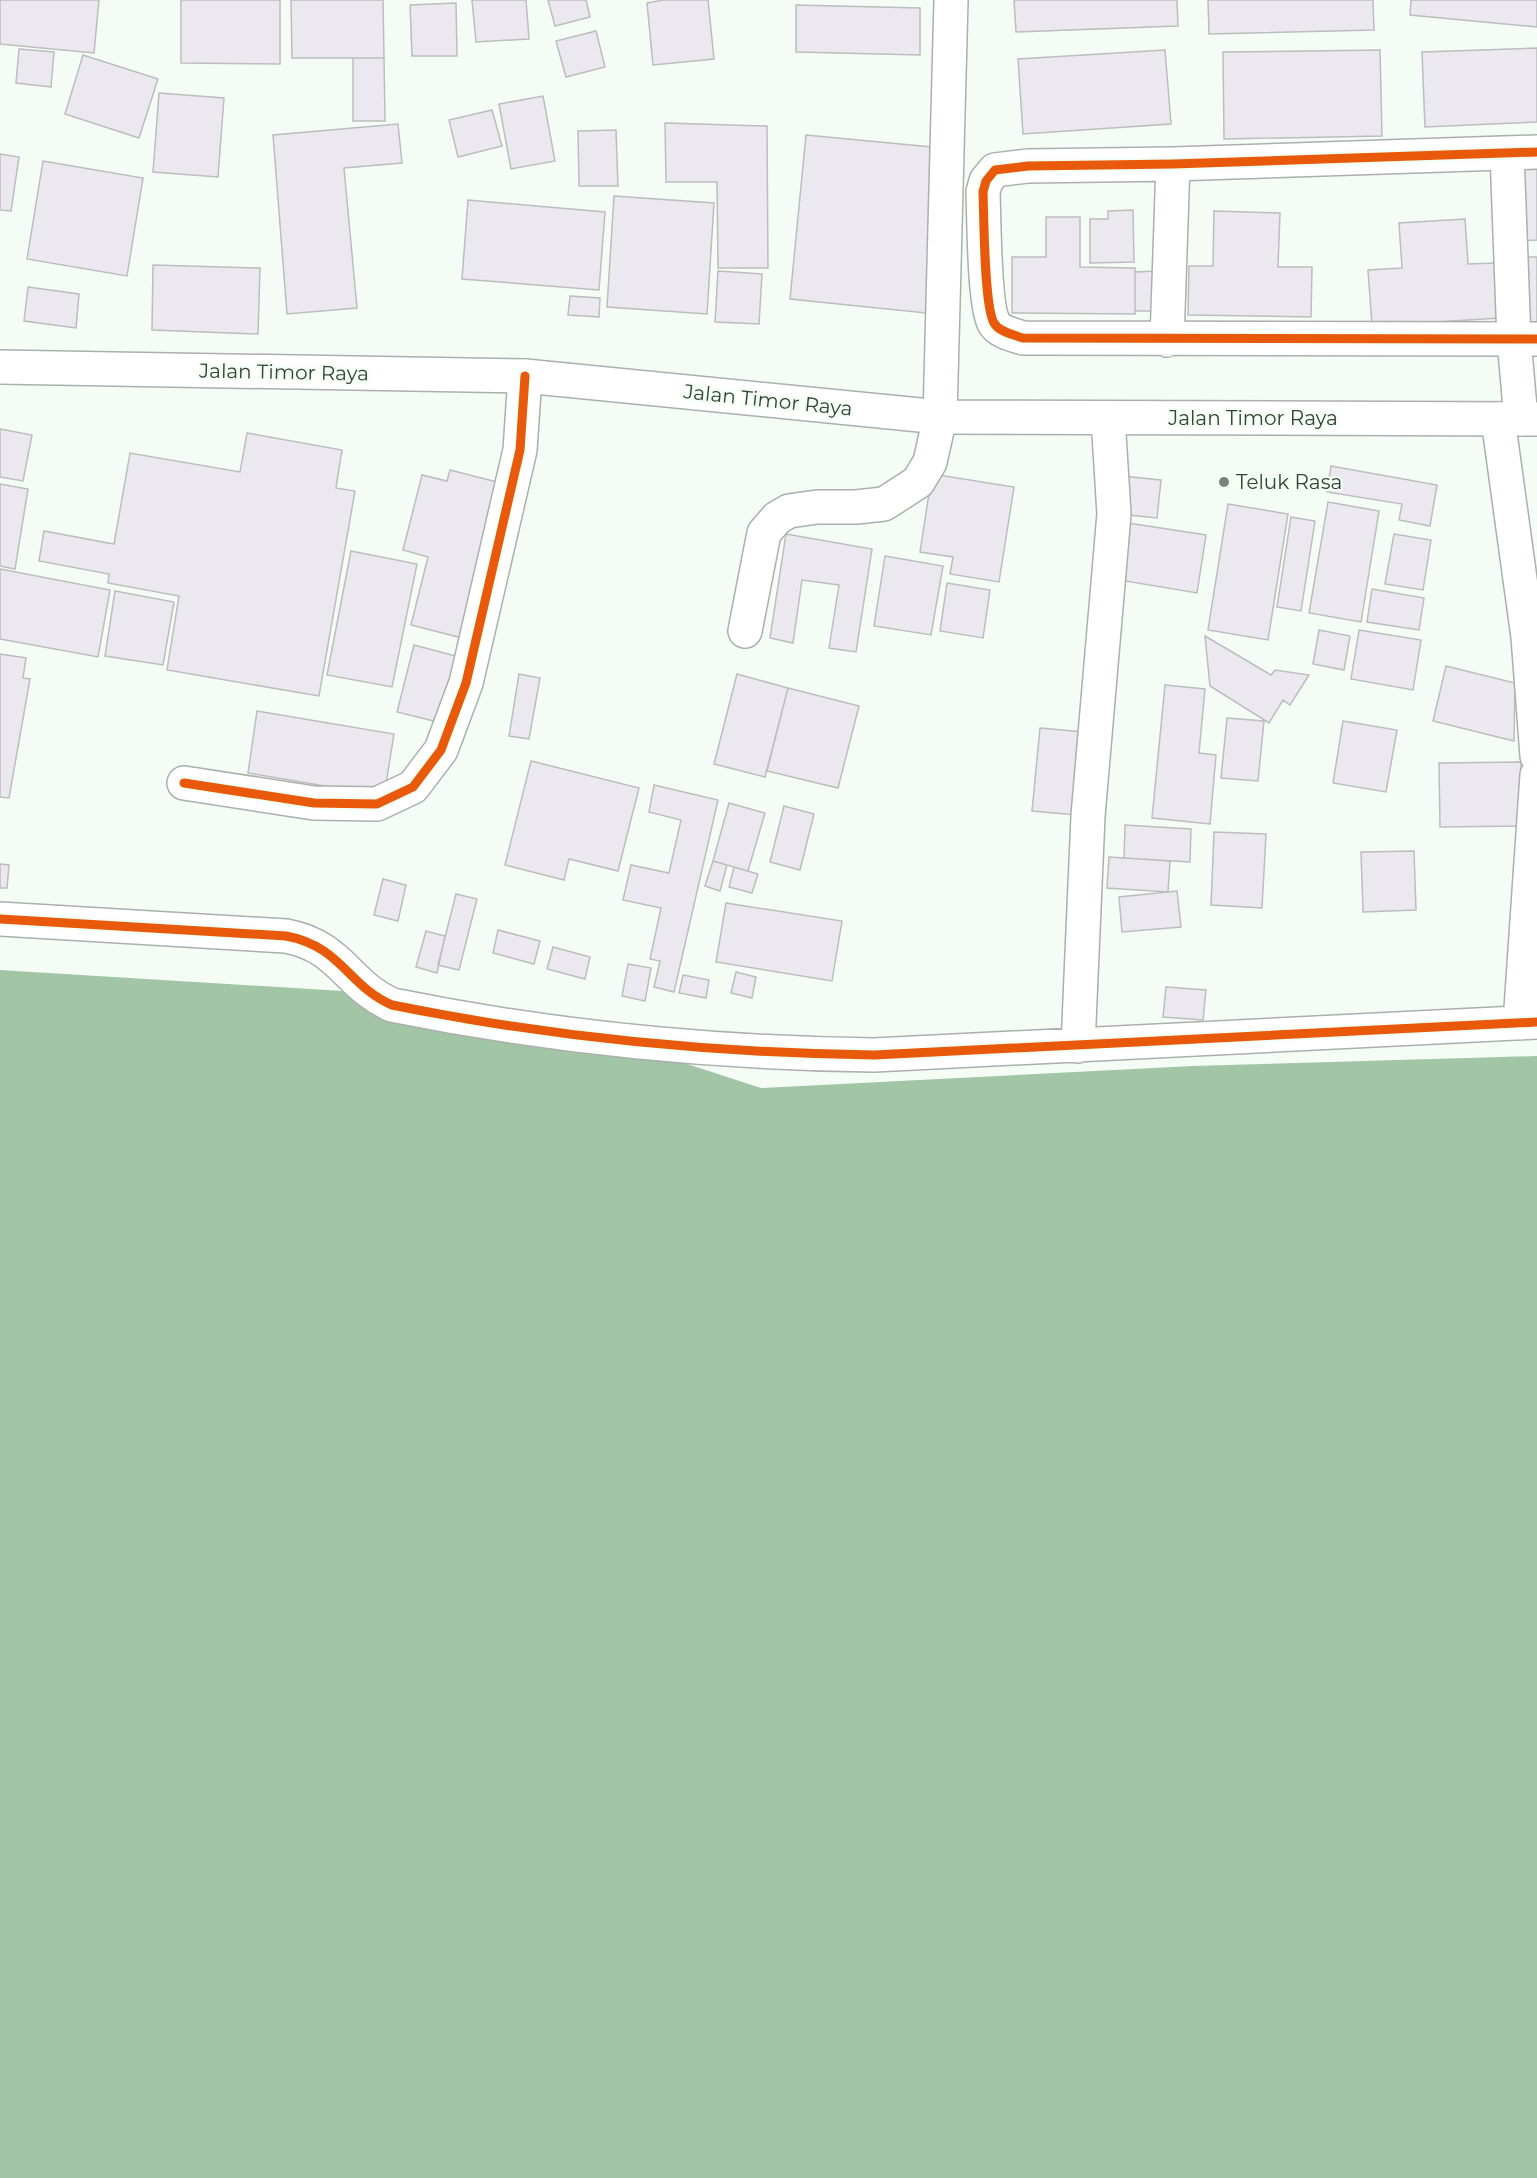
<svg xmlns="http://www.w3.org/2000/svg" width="1537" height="2178" viewBox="0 0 1537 2178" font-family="Montserrat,sans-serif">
<rect width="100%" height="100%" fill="#f5fcf6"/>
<path fill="#a2c5a6" d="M0,970L359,992L641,1049L761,1088L1192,1066L1537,1056V2178H0Z"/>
<path fill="#ebe8ef" stroke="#bcbdbd" stroke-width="1.5" d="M0,0H99L94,53L0,44Z
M181,0H280V64L181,63Z
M291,0H383L384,58H292Z
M472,0H526L529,39L476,42Z
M548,0H586L590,17L555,26Z
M663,0H708L714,59L653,65L647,3Z
M1014,0H1177L1178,26L1016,32Z
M1208,0H1373L1374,30L1209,34Z
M1411,0H1537V27L1410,15Z
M456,3L457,56H412L410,5Z
M796,5L920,8V55L796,52Z
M596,31L605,67L566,77L556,41Z
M1537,48V122L1425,127L1422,52Z
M19,49L54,52L51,87L16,83Z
M1165,50L1171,124L1023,134L1018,59Z
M1380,50L1382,136L1224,139L1223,52Z
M83,55L158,79L139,138L65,114Z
M353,58H384L385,121H353Z
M159,93L224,98L218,177L153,172Z
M543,96L555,161L511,169L499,104Z
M492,110L502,146L458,157L449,120Z
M665,123L767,126L768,268H718L717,182H666Z
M398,124L402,163L344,168L357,308L287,314L273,135Z
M616,130L618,186H579L578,131Z
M806,135L942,148L926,313L790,299Z
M0,154L19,157L11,211L0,210Z
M43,161L143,178L127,276L27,259Z
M1537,167V240L1519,241L1516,168Z
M614,196L714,203L707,314L607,307Z
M468,200L605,212L599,290L462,279Z
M1133,210L1134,262L1090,263V219H1108V211Z
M1214,211L1280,213L1278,267H1312L1311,317L1188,315L1189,266H1213Z
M1046,217H1080V267L1135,268V314L1012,313V257H1046Z
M1465,219L1468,264L1496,263L1500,318L1372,326L1368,270L1402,268L1399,223Z
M1526,257H1537V324L1527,325Z
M153,265L260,268L258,334L152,330Z
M718,271L762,274L759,324L715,322Z
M1157,271V311H1135V272Z
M28,287L79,294L76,328L24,321Z
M570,296L600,298L599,317L568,315Z
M0,429L32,435L23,481L0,477Z
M247,433L342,450L336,488L355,491L319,696L167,670L179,596L108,583L109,574L39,561L44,531L114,544L130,453L240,472Z
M1331,466L1437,485L1430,526L1399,520L1402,504L1327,492Z
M450,470L505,484L466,639L411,625L428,557L403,550L422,475L447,481Z
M932,474L1014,487L999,582L950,574L953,557L920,552Z
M1122,476L1161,480L1157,518L1119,514Z
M0,484L28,489L15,569L0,566Z
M1328,502L1379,511L1361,622L1309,613Z
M1228,504L1288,514L1268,640L1208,630Z
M1291,517L1315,521L1301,611L1277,607Z
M1128,523L1206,535L1197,593L1119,580Z
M786,534L872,549L856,652L829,648L839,585L802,580L793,643L770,638Z
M1394,534L1431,540L1423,590L1385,584Z
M351,551L417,564L392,687L327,675Z
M885,556L943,566L931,635L874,626Z
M0,569L110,590L98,657L0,639Z
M947,583L990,590L983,638L940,631Z
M1372,589L1424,598L1419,630L1367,622Z
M115,591L174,602L163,665L105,656Z
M1319,630L1350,636L1344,670L1313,664Z
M1359,630L1421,640L1413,690L1351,679Z
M1205,636L1271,675L1275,670L1309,675L1290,705L1283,700L1269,723L1210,686Z
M414,645L467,659L450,725L397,712Z
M0,654L26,658L23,678L30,679L9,798L0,797Z
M1446,666L1515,683L1514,741L1433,721Z
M519,674L540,678L529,739L509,736Z
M737,674L788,688L765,777L714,764Z
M1165,685L1205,689L1199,753L1216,755L1210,824L1152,818Z
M788,688L859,706L838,788L767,771Z
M257,711L394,734L384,796L248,773Z
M1227,718L1264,721L1258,781L1221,778Z
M1343,721L1397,730L1386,792L1333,783Z
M1040,728L1084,732L1076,815L1032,811Z
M531,761L639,788L618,871L569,859L564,880L505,865Z
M1521,762L1522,826L1440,827L1439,763Z
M654,785L718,800L674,992L654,987L660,961L650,959L661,908L623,900L631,865L669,873L681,820L649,812Z
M729,803L765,813L748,871L713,861Z
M784,806L814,814L800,870L770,862Z
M1125,825L1191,829L1190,862L1124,858Z
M1214,832L1266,834L1262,908L1211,905Z
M1414,851L1416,910L1363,912L1361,852Z
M1109,857L1170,861L1168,892L1107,888Z
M713,861L727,865L720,891L705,886Z
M0,864L9,865L7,888H0Z
M734,867L758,874L752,893L729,887Z
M383,879L406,885L398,921L374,915Z
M1177,891L1181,927L1122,932L1119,897Z
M456,894L477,899L459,970L438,965Z
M726,903L842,921L832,981L716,962Z
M498,930L540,941L534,964L493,953Z
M426,931L445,936L437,973L416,967Z
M553,947L590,957L585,979L547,969Z
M628,964L651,968L645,1001L622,996Z
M736,972L756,977L752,998L731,993Z
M683,975L709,980L706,998L679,993Z
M1166,987L1206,990L1203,1020L1163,1017Z"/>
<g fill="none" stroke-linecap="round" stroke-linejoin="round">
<defs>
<path id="street" d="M1537,152L1173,164L1028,166L995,170L986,181L983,192C984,217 984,306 994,323C999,332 1014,335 1023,338L1537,339
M1507,153L1514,340L1521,419
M1167,340L1173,164
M1498,419L1528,637L1537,756
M745,631L764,533L777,518L789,511L817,507H856L884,504L918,482L930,462L940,417L951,0
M184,783L314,803L377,804L413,787L441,750L466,683L520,450L525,376
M0,919L286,936C341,946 348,986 392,1005C550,1037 714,1053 874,1055L1537,1022
M1520,1023L1537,775
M1078,1046L1088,816L1114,514L1108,418"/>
<path id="highway" d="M0,367L525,376L940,417L1537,419"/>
</defs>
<use href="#street" stroke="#aab0ab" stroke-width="36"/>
<use href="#highway" stroke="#aab0ab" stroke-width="36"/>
<use href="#street" stroke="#fefffe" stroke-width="33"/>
<use href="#highway" stroke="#fefffe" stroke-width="33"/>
<defs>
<path id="cycleway" d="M1537,152L1173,164L1028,166L995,170L986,181L983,192C984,217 984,306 994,323C999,332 1014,335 1023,338L1537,339
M184,783L314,803L377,804L413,787L441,750L466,683L520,450L525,376
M0,919L286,936C341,946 348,986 392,1005C550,1037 714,1053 874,1055L1537,1022"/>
</defs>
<use href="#cycleway" stroke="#f2fff3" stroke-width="13"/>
<use href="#cycleway" stroke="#e8590c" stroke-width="9"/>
</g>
<circle fill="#7b817b" stroke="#f2fff3" stroke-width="2" cx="1224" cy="482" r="6"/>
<g text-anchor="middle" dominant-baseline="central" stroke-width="4.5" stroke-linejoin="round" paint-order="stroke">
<g font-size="20" fill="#393f39" stroke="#f2fff3">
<text transform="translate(284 372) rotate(1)">Jalan Timor Raya</text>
<text transform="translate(768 400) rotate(6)">Jalan Timor Raya</text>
<text x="1253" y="418">Jalan Timor Raya</text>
</g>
<g font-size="20" fill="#393f39" stroke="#f2fff3" text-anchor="start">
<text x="1236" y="482">Teluk Rasa</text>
</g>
</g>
</svg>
